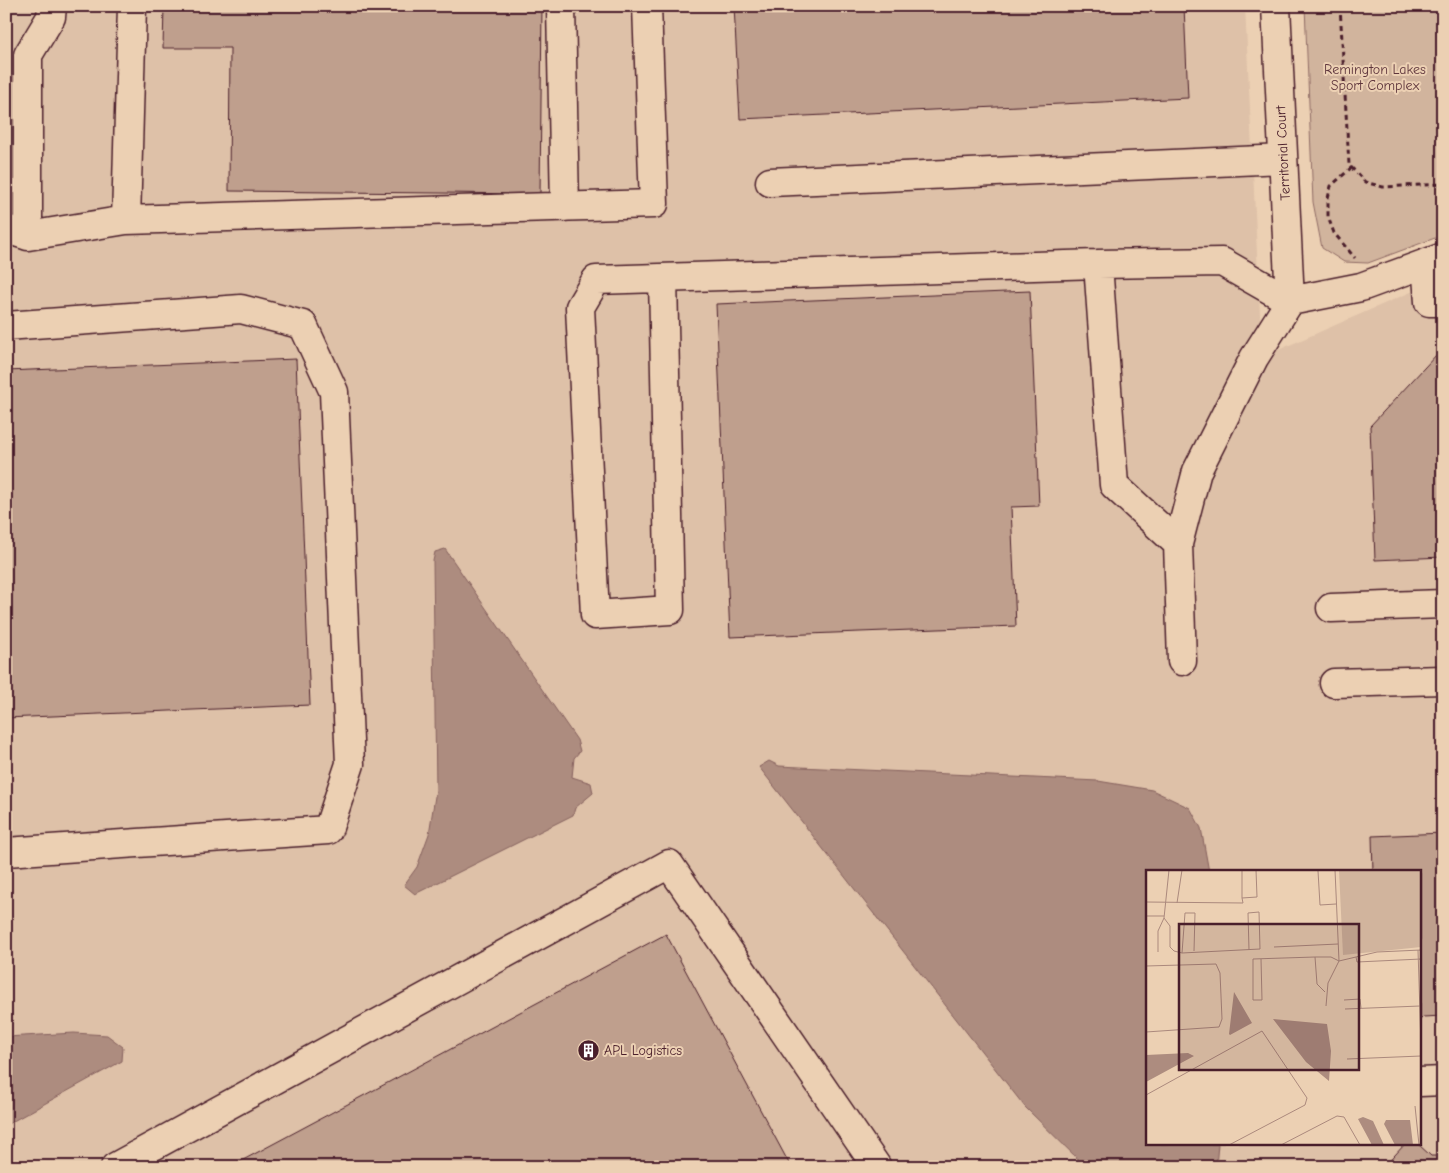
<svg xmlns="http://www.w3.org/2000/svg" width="1449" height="1173" viewBox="0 0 1449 1173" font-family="'Comic Neue',sans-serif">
<rect width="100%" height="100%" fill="#ecd0b3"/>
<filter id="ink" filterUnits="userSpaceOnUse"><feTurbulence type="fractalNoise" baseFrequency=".02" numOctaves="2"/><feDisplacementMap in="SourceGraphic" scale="10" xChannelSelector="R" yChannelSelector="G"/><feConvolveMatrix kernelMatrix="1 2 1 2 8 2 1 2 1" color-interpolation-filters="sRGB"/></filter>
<g filter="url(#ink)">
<path fill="#dec1a8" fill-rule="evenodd" d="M6,6H1245L1262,357L1443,278V1167H6ZM1148,872H1420V1144H1148Z"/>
<path fill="#d1b49d" stroke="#8e6a64" d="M1305,6H1443V235L1368,263L1344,262L1322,248L1313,202Z"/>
<path fill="#ad8c7f" stroke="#85605d" d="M445,549L577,740L580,751L574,758L572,777L591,783L593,793L575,808L573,815L415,894L404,885L417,867L429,834L436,790L433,561L435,552Z
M769,761L779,766L1098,781L1152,790L1190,808L1201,828L1209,872H1148V1144H1218L1216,1167H1086L1025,1107L759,767Z
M74,1033L107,1035L123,1047L122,1061L6,1125V1037Z"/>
<path fill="#bf9f8d" stroke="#4a1f2b" d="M164,6H542L540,194L229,191L230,48H163Z
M734,6H1184L1188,98L740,119Z
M1030,291L1039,506L1011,507L1016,626L730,637L716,304Z
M1438,353L1443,356V557L1375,560L1370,426Z
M296,359L310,705L6,718V371Z
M1443,833V1016L1423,1017L1420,1020V872H1373L1372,836Z
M666,934L791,1167H230Z
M1405,1144H1418L1431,1156H1443V1167H1384Z"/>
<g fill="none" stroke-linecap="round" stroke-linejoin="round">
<defs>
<path id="minor" d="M561,6L565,207
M1276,6L1290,301
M770,182L1283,159
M126,220L132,6
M6,229L28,236L126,220L654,204L647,6
M28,236V55L51,17L52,6
M1426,263L1429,302H1443
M663,278L670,610L595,615L580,307L596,280L1098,264
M6,326L241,309L303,325L334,392L350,764L328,830L6,852
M1178,544L1114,485L1098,264L1222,262L1290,301L1361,287L1443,257
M1331,608L1443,604
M1182,661L1178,544L1197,471L1254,358L1290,301
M1334,683L1443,680
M1420,1082L1443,1081
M115,1167L669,864L877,1167"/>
</defs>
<use href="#minor" stroke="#4a1f2b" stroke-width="31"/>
<path stroke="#4a1f2b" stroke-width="3" stroke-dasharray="5 4" stroke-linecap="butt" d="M1340,6L1349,165L1365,182L1383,187L1443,184
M1352,167L1331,186L1328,198V217L1334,233L1355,258"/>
<use href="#minor" stroke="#ecd0b3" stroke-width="28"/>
</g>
</g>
<defs>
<symbol id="building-disc" viewBox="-11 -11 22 22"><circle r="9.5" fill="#4a1f2b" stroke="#ecd0b3"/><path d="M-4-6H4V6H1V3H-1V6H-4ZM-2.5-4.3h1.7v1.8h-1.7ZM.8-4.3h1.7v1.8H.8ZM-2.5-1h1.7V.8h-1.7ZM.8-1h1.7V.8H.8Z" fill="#fff"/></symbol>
</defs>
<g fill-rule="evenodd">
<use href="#building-disc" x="576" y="1038" width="25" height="25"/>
</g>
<g text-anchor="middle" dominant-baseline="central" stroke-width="4" stroke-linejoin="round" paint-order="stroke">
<g font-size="14" fill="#5e353c" stroke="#ecd0b3">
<text x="1375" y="69">Remington Lakes<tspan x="1375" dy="16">Sport Complex</tspan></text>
</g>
<g font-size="14" fill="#4a1f2b" stroke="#ecd0b3">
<text transform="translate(1283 153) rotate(-93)">Territorial Court</text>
</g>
<g font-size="14" fill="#4a1f2b" stroke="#ecd0b3" text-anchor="start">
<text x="604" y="1050">APL Logistics</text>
</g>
</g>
<g transform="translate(1146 870)">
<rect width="275" height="275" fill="#ecd0b3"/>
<path d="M193,0H275V77L197,85Z" fill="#d1b49d"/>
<path d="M88,122L106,153L84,165L83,164ZM127,149L181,154L185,181L183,211L160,192ZM42,183L48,186L0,212V185ZM217,247L227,251L238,275H226L212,249ZM240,250H264L267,275H249L238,254Z" fill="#ad8c7f"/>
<path fill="none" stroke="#ab897d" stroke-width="1" d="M96,0V28L111,27L110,0M129,0H181M189,0L193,91M172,1L174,35L190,34M0,32L97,33L96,28M31,33L36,0M0,46H18M18,48L24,56V77L28,81L36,83L114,79L113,42L102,43L103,80M128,77L192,74M272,80L275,176M12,82V61L18,48L23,0M36,83L39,43H49L48,81M210,87L211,92L275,89M115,89L116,130H107V89L169,87M0,96L70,94L74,103L76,149L73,157L0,162M179,122L171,114L169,87H185L193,91L231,82L275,80M198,130L214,129L215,138M180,136L182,113L193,91M199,139L274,136M201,189L275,186M0,225L116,161L161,228L159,235L83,275M269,236L273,275M135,275L191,246L198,247L214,275"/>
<path fill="#4a1f2b" fill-opacity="0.15" stroke="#4a1f2b" stroke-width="2.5" d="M33,54H213V200H33Z"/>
<rect width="275" height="275" fill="none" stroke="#4a1f2b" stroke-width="2.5"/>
</g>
<rect width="1449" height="1173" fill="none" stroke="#ecd0b3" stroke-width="25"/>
<rect x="12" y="12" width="1424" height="1148" fill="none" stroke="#4a1f2b" stroke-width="2" filter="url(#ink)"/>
</svg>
